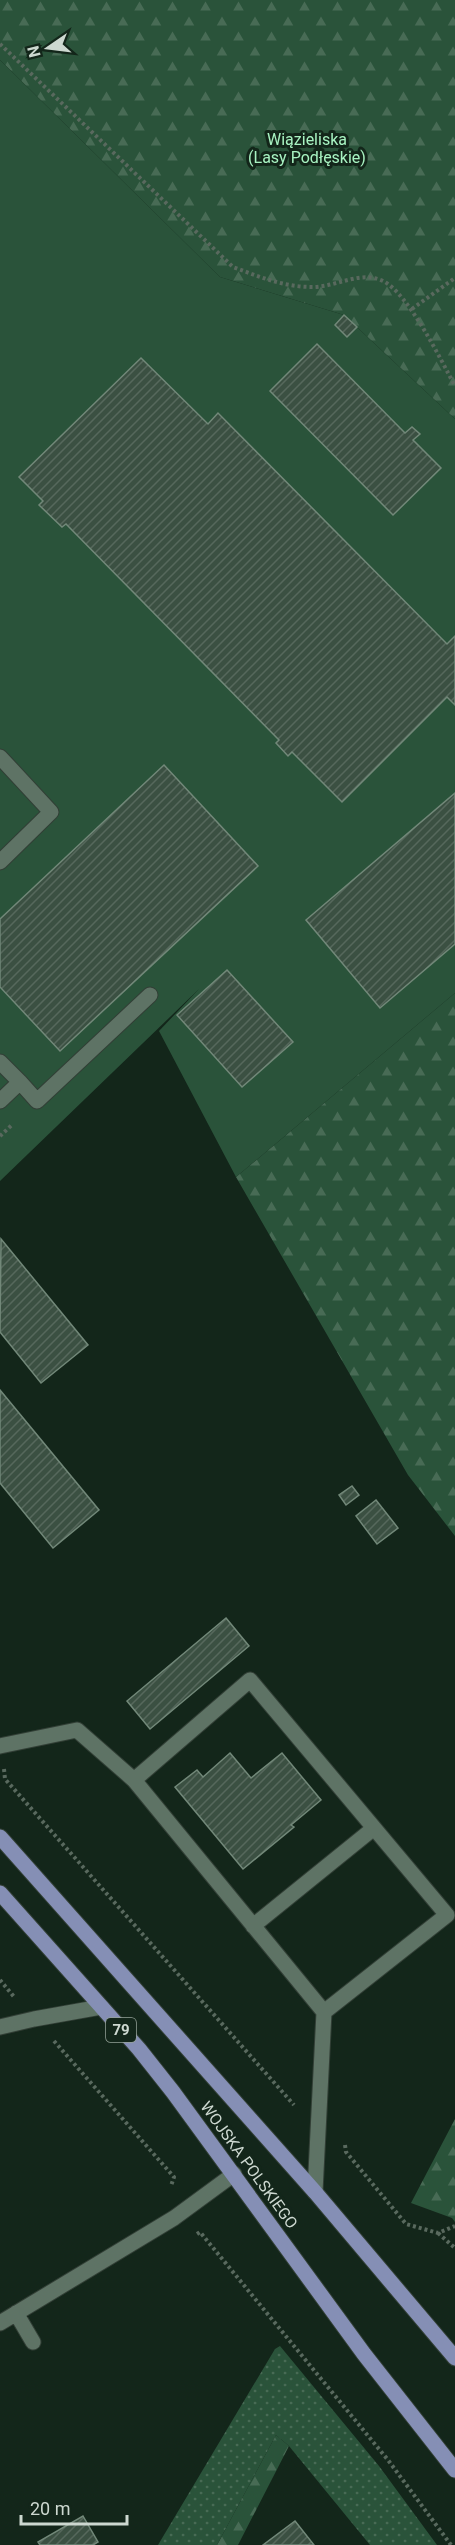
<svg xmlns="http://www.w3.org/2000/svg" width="455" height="2545" viewBox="0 0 455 2545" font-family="Roboto,sans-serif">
<defs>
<pattern id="grass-dots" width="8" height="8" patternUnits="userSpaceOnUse" patternTransform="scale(1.5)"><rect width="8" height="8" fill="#2a533a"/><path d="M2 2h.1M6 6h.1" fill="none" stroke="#486b55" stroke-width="1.8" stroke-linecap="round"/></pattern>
<pattern id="forest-firs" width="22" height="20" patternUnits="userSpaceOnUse" patternTransform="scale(1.5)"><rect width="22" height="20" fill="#2a533a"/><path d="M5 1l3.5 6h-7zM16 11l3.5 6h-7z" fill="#486b55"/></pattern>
<pattern id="building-hatch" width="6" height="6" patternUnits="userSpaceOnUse" patternTransform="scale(1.5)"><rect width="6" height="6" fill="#3b5042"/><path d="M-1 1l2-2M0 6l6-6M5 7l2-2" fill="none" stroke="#56685c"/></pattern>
</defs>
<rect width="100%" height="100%" fill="#13261a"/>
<path fill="url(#grass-dots)" d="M280,2346L379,2466L437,2545H370L289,2446L276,2435L217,2545H158L275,2349Z"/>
<path fill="url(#forest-firs)" d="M0,0H455V419L344,315L220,277L0,60Z
M455,993V1536L408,1475L236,1177Z
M455,2119V2222L452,2218L411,2203Z
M276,2435L289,2446L238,2545H217Z"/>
<path fill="#2a533a" d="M0,60L220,277L344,315L455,419V993L236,1177L159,1031L199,989L0,1181Z"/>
<path fill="url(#building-hatch)" stroke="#728879" stroke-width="1.5" d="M344,315L357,327L347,337L335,325Z
M317,344L405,433L412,427L420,434L413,440L441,468L393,515L270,391Z
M141,358L208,424L218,413L447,644L455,636V705L447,697L342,802L292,752L288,756L276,743L279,740L66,524L62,527L39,505L43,501L19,477Z
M164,765L258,866L60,1051L0,987V919Z
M455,793V944L380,1008L306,920Z
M227,970L293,1042L242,1087L177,1015Z
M1,1239L88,1345L41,1383L0,1332Z
M0,1390L99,1510L53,1548L0,1483Z
M352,1486L359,1495L346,1505L339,1495Z
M376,1500L398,1528L377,1544L356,1516Z
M226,1618L249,1646L150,1729L127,1701Z
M230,1753L251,1778L282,1753L321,1800L291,1825L294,1827L243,1869L175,1787L197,1770L203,1777Z
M83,2516L98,2542L93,2545H40L38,2542Z
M295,2521L314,2545H263Z"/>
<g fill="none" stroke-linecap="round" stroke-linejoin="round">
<defs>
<path id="minor" d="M0,757L51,812L0,862
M0,1062L20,1082
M0,1101L20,1082L37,1101L150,995
M0,1746L77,1730L134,1780
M253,1926L374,1828
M0,2027L34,2019L101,2007
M315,2192L324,2012L447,1915L250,1680L134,1780L324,2012
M16,2313L33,2342
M0,2323L174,2218L234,2174"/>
<path id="major" d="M0,1837L315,2192L455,2358
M0,1893L139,2049L173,2092L364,2354L455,2470"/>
</defs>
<use href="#minor" stroke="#323f36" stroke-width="17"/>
<use href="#major" stroke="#323f36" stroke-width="17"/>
<path stroke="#59695e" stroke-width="4" stroke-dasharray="3 3" stroke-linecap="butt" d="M0,44L233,267C260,277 284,287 312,287C337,287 360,270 383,281C408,293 441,360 455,386
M412,309L455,278
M0,1136L13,1124
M4,1769L5,1779L294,2105
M0,1980L15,1998
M54,2041L174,2177L171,2186
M345,2145L346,2152L406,2224L438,2233L455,2226
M438,2233L455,2248
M197,2234L200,2232L388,2460L451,2545"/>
<use href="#minor" stroke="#5e7365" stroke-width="15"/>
<use href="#major" stroke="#858fb5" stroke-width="15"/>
</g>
<g text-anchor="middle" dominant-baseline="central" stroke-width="6" stroke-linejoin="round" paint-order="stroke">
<rect fill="#13261a" stroke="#95a399" stroke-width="1.5" x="106" y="2018" width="30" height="24" rx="4.5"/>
<g font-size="15" font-weight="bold" fill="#cdd8d0">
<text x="121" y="2030">79</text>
</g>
<g font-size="16" fill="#a8f3c2" stroke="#13261a">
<text x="307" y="139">Wiązieliska<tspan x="307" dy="18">(Lasy Podłęskie)</tspan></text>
</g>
<g font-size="16" fill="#cdd8d0" stroke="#13261a">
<text transform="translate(249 2165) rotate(54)">WOJSKA POLSKIEGO</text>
</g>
</g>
<g transform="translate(48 48) rotate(256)" stroke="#13261a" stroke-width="4.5" paint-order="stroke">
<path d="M0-4.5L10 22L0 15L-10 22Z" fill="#cdd8d0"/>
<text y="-9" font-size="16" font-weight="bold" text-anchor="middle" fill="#cdd8d0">N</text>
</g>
<path d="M21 2515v9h106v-9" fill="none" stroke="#cdd8d0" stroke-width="3"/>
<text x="30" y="2515" font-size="18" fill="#cdd8d0" stroke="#13261a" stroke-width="4.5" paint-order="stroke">20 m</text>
</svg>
